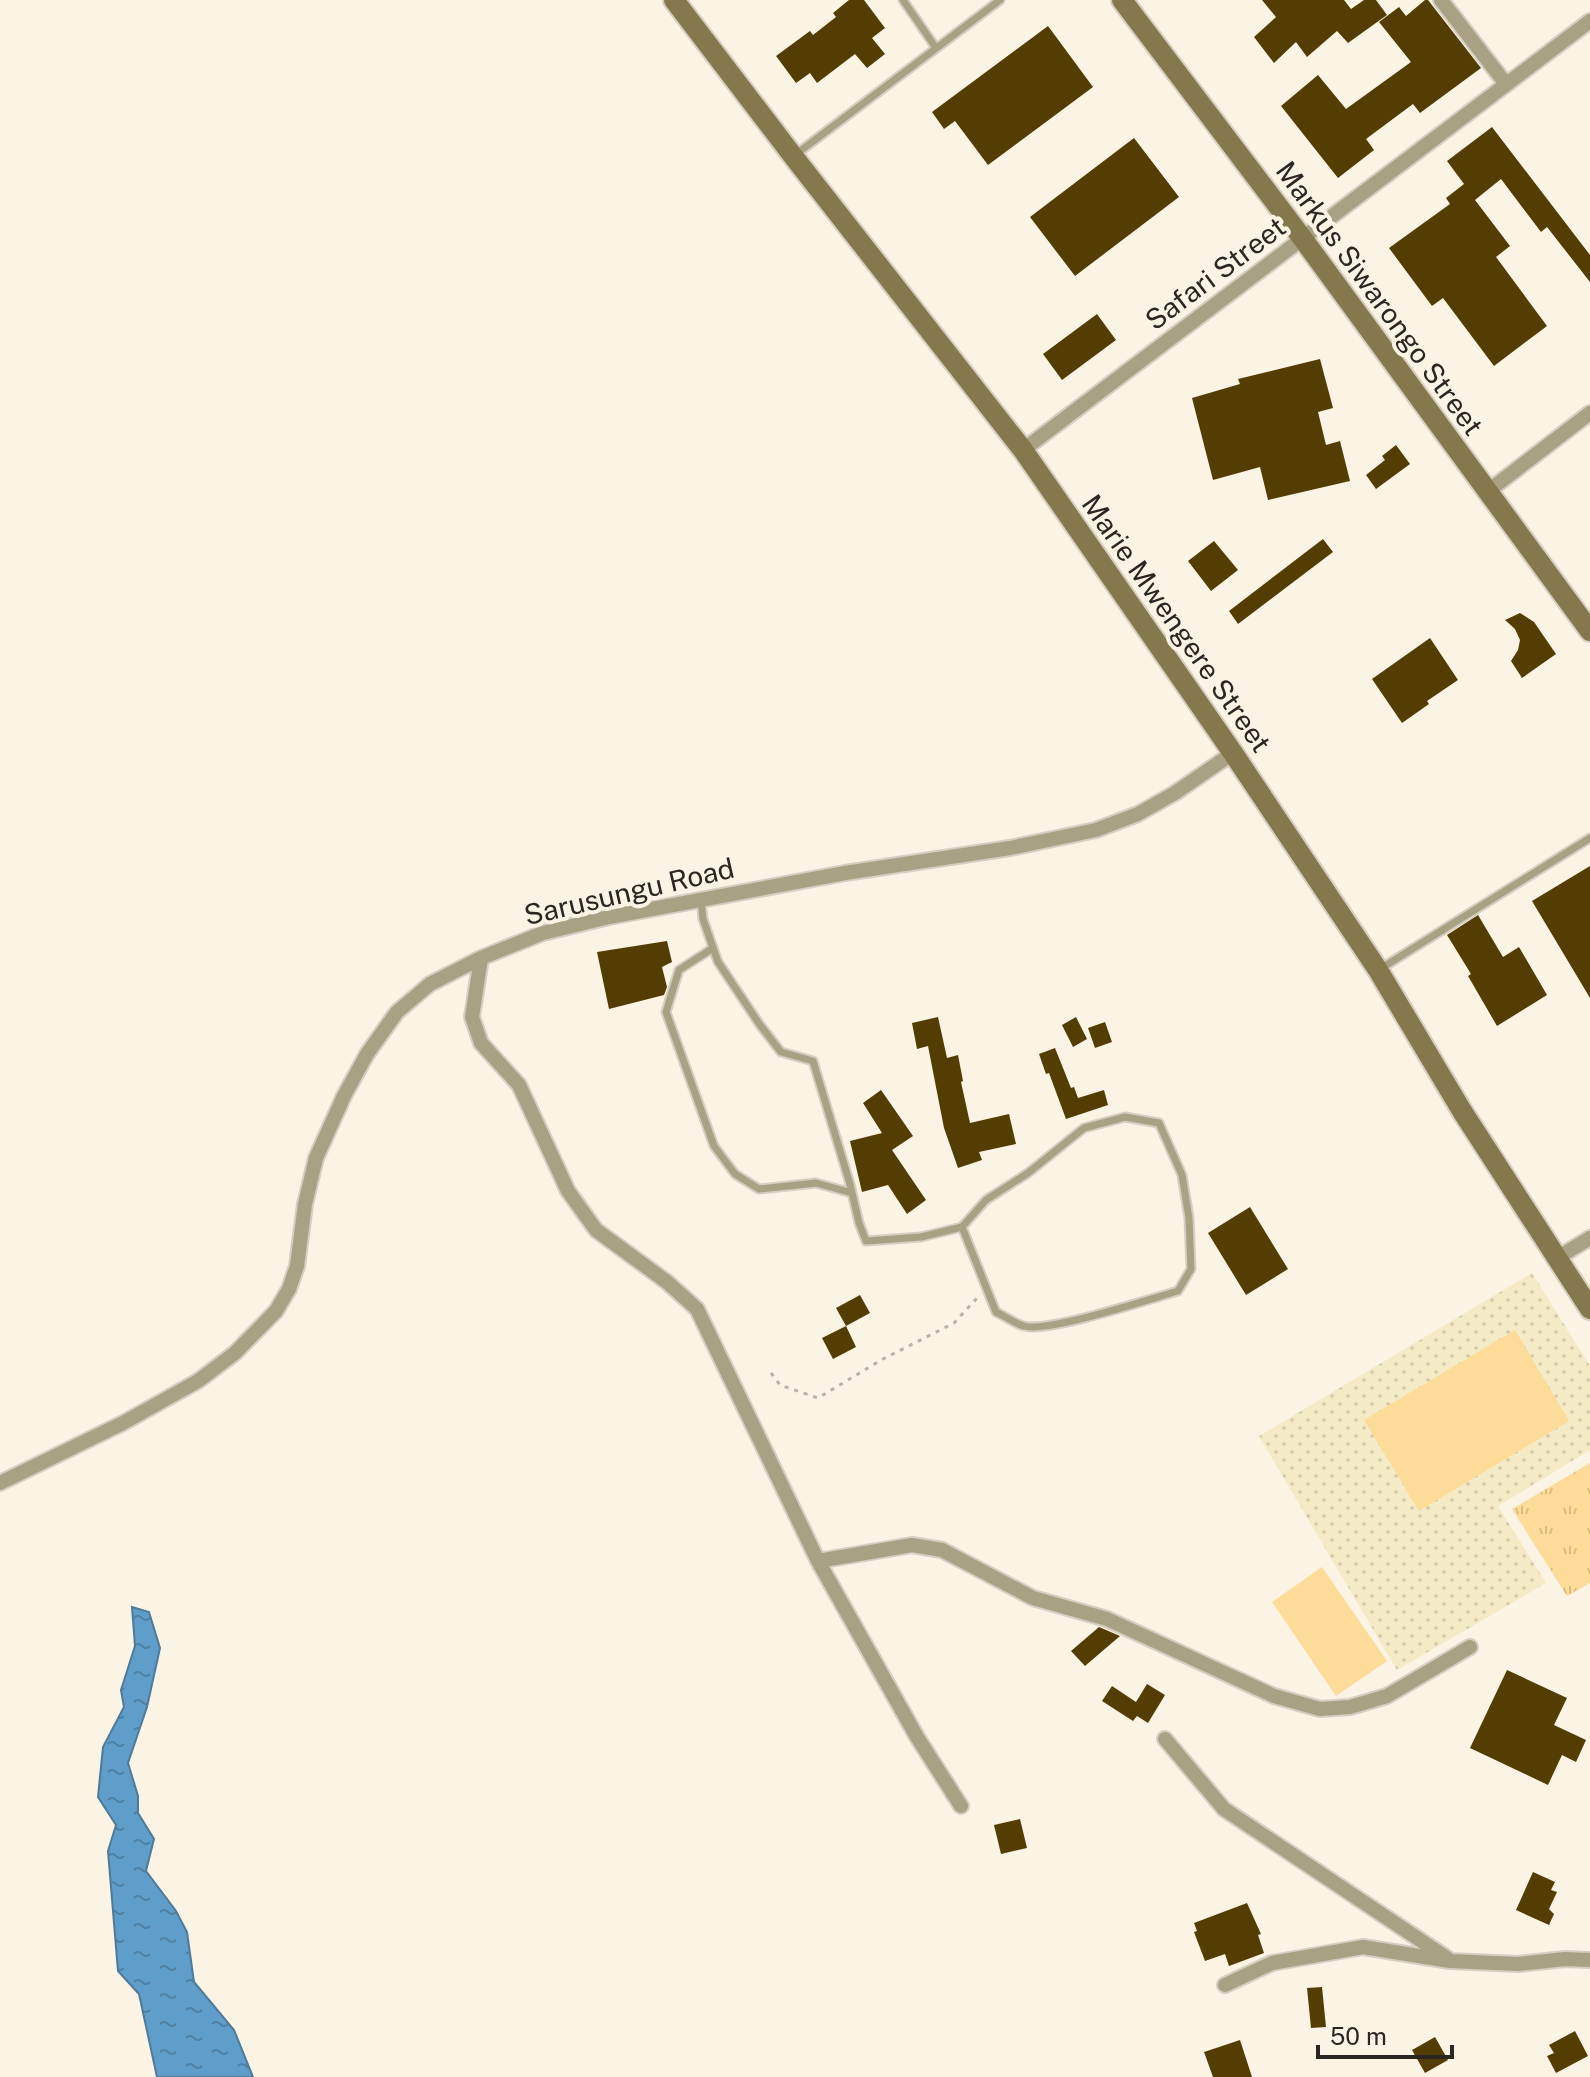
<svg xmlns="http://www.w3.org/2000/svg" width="1590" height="2077" viewBox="0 0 1590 2077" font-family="'Public Sans',sans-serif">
<defs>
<pattern id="grass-tufts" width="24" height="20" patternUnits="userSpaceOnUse" patternTransform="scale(2)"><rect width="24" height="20" fill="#fddb98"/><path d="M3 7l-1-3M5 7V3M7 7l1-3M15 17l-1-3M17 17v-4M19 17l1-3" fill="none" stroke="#d9bc83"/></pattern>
<pattern id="sand-dots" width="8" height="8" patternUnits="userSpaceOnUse" patternTransform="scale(2)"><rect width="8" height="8" fill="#f4eac5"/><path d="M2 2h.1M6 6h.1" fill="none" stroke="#d1c9a9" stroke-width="1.8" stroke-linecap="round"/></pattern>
<pattern id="water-ripples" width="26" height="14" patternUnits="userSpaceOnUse" patternTransform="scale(2)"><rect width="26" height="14" fill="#5f9ecb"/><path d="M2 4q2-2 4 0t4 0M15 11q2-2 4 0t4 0" fill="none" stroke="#4f81a4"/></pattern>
</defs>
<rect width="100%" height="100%" fill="#fbf3e4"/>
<path fill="url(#grass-tufts)" d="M1590,1463V1583L1567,1596L1512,1509Z"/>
<path fill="url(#sand-dots)" d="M1532,1273L1590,1366V1450L1498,1506L1546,1583L1397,1670L1259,1436Z"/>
<path fill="#fddb98" d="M1515,1330L1569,1421L1419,1511L1364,1420Z
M1322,1567L1387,1661L1336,1696L1272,1602Z"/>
<path fill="url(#water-ripples)" stroke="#4f7a98" stroke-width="2" d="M132,1607L149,1612L160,1648L147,1707L128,1763L138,1796V1813L154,1839L146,1871L176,1911L187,1932L194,1982L234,2030L253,2077H157L139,1994L118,1971L108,1851L116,1825L98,1797L103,1747L124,1707L121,1690L135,1646Z"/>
<path fill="#543d03" d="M849,0H864L885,28L872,38L885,54L867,68L855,54L817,83L810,73L796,83L776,56L810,31L813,35L836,17L833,13Z
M1262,0H1344L1351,9L1364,0H1376L1387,15L1348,43L1337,31L1307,57L1296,42L1274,63L1254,37L1276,17Z
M1425,0H1428L1481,68L1420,113L1413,104L1366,139L1374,150L1338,178L1281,106L1318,75L1346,109L1411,62L1379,22L1399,7L1406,16Z
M1048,26L1093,87L988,165L955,121L944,129L932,112Z
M1492,127L1590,255V282L1547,227L1541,232L1501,179L1475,200L1510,246L1496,257L1547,326L1494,366L1443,298L1432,306L1389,248L1450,204L1446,198L1464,184L1447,161Z
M1134,138L1179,197L1075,276L1030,217Z
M1097,314L1116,340L1062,380L1043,354Z
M1320,359L1333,408L1318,412L1326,445L1340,441L1350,481L1268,500L1260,467L1213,480L1192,398L1240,384L1238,379Z
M1396,445L1410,464L1376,489L1366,475L1385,460L1382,456Z
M1323,539L1333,552L1238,624L1229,611Z
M1214,541L1238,570L1211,591L1188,561Z
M1520,613L1534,622L1556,654L1522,678L1511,661L1518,650L1520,640L1515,629L1505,620Z
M1430,638L1458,680L1427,701L1429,704L1402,723L1372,679Z
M1590,866V998L1532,901Z
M1478,915L1503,957L1519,947L1547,995L1497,1026L1468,976L1471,974L1447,935Z
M667,941L672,962L662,967L667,987L664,995L609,1009L597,952Z
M938,1017L947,1058L958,1055L963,1081L961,1082L970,1123L1009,1114L1016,1144L979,1152L982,1160L958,1168L944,1128L928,1046L917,1049L912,1023Z
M1076,1017L1087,1039L1073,1047L1062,1025Z
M1105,1022L1112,1042L1095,1048L1088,1028Z
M1055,1048L1071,1088L1074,1087L1078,1098L1104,1090L1108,1105L1066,1119L1049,1073L1046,1074L1039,1054Z
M881,1090L913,1136L892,1150L926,1200L907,1214L888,1185L862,1192L850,1141L882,1133L863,1103Z
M1250,1207L1288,1269L1246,1295L1208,1233Z
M860,1295L870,1313L846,1326L836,1308Z
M846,1326L856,1347L833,1359L822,1338Z
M1099,1627L1120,1636L1085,1666L1071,1651Z
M1507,1670L1567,1698L1554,1725L1586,1740L1576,1762L1562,1755L1548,1785L1470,1748Z
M1147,1684L1165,1695L1148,1723L1137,1716L1133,1721L1102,1701L1112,1686L1136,1702Z
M1020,1819L1027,1848L1001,1854L994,1825Z
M1533,1872L1555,1882L1551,1890L1557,1892L1549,1909L1554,1914L1549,1925L1516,1910Z
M1247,1903L1261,1934L1258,1935L1264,1953L1229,1966L1225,1954L1205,1961L1194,1932L1197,1931L1194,1923Z
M1322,1987L1326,2027L1311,2028L1307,1988Z
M1575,2031L1588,2056L1556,2073L1547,2056L1554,2053L1549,2045Z
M1435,2037L1448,2060L1425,2073L1412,2050Z
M1240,2040L1252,2077H1213L1204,2052Z"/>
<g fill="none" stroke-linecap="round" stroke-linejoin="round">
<defs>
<path id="lane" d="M903,0L936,48
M795,155L1000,0
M701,900L703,919L718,962L760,1025L781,1052L813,1061L850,1184L859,1223L866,1241L921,1237L962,1227L986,1200L1028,1173L1084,1128L1125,1117L1159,1123L1182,1175L1189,1218L1191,1269L1178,1291C1150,1299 1047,1333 1024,1326C1015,1324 1005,1316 996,1312L962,1227
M713,948L679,970L666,1012L714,1146L735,1174L759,1189L816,1183L852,1193
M1380,969L1590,838"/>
<path id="street" d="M1441,0L1506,84
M1023,450L1590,21
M1487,492L1590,413
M481,958L472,1017L481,1043L519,1085L568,1191L596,1230L667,1282L697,1309L818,1561L917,1737L961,1806
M1557,1258L1590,1238
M0,1483L123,1423L198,1381L235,1353L276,1311L289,1289L297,1266L305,1204L316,1158L344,1096L367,1054L397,1012L430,984L481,958L543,933L609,917L845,873L1010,848L1096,830L1138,814L1175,793L1233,753
M818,1561L912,1545L942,1550L1033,1598L1107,1619L1274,1696L1320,1709L1350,1707L1387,1696L1470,1647
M1165,1739L1224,1809L1447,1958
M1225,1985L1272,1963L1363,1947L1450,1961L1518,1964L1565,1959L1590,1960"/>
<path id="secondary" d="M674,0L793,156L1023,450L1233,753L1378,970L1462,1111L1590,1309
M1122,0L1303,239L1590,631"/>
</defs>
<use href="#lane" stroke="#d5cec1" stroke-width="11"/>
<use href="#street" stroke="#d5cec1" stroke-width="18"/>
<use href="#secondary" stroke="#d5cec1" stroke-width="24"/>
<path stroke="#b8b2a6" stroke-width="3" stroke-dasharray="4 6" stroke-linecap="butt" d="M771,1373L780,1385L818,1398L883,1359L954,1323L978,1297"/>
<use href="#lane" stroke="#a9a183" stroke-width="7"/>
<use href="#street" stroke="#a9a183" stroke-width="14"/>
<use href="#secondary" stroke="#85784c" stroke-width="20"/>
</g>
<g text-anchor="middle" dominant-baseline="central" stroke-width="8" stroke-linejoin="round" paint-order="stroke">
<g font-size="28" fill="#2a2722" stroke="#fbf3e4">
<text transform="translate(1215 273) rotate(-37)">Safari Street</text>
<text transform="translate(1380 298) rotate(54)">Markus Siwarongo Street</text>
<text transform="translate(1177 623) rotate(55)">Marie Mwengere Street</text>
<text transform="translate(629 891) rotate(-13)">Sarusungu Road</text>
</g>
</g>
<path d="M1318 2045v12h134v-12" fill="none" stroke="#2a2722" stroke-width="4"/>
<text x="1330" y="2045" font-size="24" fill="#2a2722" stroke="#fbf3e4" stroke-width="6" paint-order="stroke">50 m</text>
</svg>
